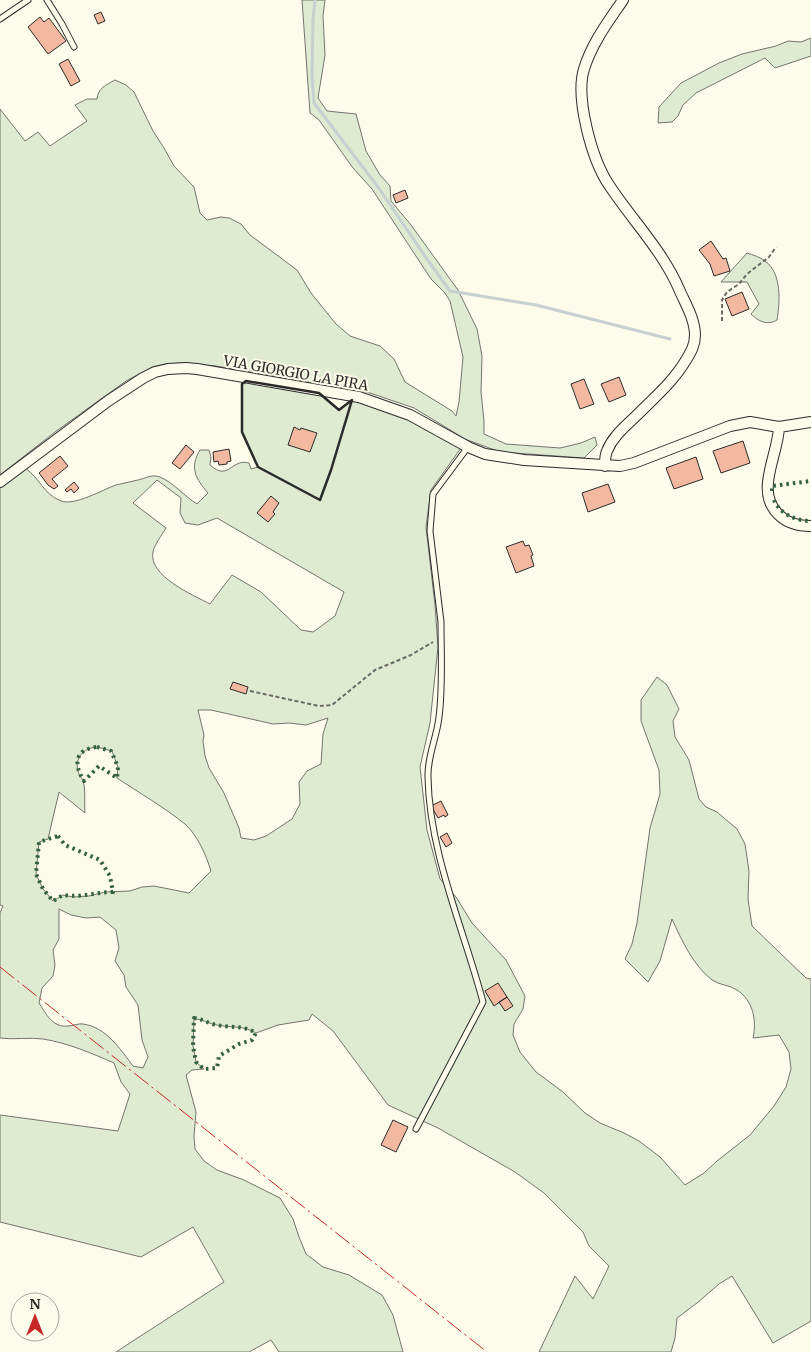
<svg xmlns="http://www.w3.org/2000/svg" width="811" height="1352" viewBox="0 0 811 1352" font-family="Merriweather,serif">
<rect width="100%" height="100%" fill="#fdfbea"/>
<path fill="#deebd1" stroke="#74746e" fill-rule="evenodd" d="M302,0H325L323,16L325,55L318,98L327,111L356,114L366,151L380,175L390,186L391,201L411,225L458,290L477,329L482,356L481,392L484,421V434L506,444L560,448L581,443L595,437L597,445L584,458L500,452L465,439L414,408L370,393L216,366L182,363L165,364L152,367L126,381L55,432L0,475V109L25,141L38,132L50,146L87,121L75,105L87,99H97C98,88 106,85 115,80L126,85L134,92L153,131L164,148L174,166L194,187L200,213L207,220L221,217L229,218L241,224L250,235L297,270L311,293L336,324L350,336L380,346L394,359L405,382L452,411L456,416L459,402L463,357L450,301L445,293L431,279L372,189L353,168L319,120L310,113Z
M811,38V56L775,68L765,58L696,93L683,105L678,116L672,122L658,123L659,107L681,83L719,63L742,54L776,46L788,41L801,42Z
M747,253C753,255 760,257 765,261C782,273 780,302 777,320C767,326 758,321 751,314L759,304L747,282H721Z
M246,381L319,393L339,409L352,400L413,420L461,448L431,490L426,527L435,605L438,647L430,723L420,767L427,830L440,879L456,897L472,923L506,960L525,996L523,1009L514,1024L513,1035L520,1052L536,1072L563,1092L585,1113L600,1123L624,1133L639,1141L660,1157L685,1185L704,1173L717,1161L750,1135L774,1106L786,1087L791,1069L789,1052L779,1035L753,1038C757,1021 753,1000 737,990C730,985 719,985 712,980C693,965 682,941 672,919L660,961L648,982L625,959L632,944L637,923L650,828L660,794L659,770L641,721V700L657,677L667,685L679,709L673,721L675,737L689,760L699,799L706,807L717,812L737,829L745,844L749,871L748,899L752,926L806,978L811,979V1321L773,1343L732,1276L719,1284L697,1303L677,1318L675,1338L671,1352H539L575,1276L593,1299L609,1266L589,1246L583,1232L544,1193L515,1172L438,1128L388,1105L333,1031L312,1014L309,1020L278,1025L256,1033C243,1025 231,1028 217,1025C209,1024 203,1019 194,1019L193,1046L196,1062L204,1069L192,1070L186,1075L196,1112L194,1136L195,1149L204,1161L217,1170L244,1180L280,1198L293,1219L299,1237L306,1254L323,1267L349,1275L382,1295L393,1315L403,1352H279L271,1340L249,1352H116L224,1282L193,1227L141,1257L0,1222V1115L118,1131L130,1094L121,1082L114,1063C91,1053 68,1043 43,1039C29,1037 14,1040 0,1038V913L3,906L0,905V487L25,468C40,478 43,494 61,501C75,506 102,490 116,485C123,483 131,482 138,480C146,478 152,474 160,477C174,483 184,496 197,504L208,493C196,479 189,468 200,450H209L211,457L210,465C229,482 231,458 249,463L251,469L258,467L242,432V384ZM157,480L181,498L180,513L185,523L198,525L217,518L344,592L335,616L313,632L301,630L261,592L232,575L210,604C193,595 148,576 153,552C154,545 162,535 166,528L133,503ZM198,710H211L273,724L289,723L306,725L328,718L323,734L321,764L307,771L299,782L300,804L292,819L266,836L254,840L241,838L239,828L224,793L209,768L205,756L203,741L204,735ZM97,747L112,751L118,767L117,778C138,792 165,808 185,824C198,836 206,855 211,871L189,893L154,886L142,887L130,891L105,892L89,896L73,897L63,895L53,901L43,889L36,874L39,842L48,839L59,792L85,813C84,803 86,789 83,781C82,778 80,776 79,774C73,759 83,748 97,747ZM59,909L71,915L86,918L100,917L116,930L119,948L115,961L124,975L126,987L138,1005L142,1040L148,1057L143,1068L133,1066C121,1050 106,1027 83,1024C79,1023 73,1026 68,1026C53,1028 46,1014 39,1003L42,988L53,976L55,965L53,950L59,939Z"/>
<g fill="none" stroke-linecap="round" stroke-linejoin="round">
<path stroke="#c7d0d0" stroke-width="3" d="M315,0L313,20L312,77L314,103L378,187L429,262L450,291L536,305L670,339"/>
</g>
<path fill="#f2b8a0" stroke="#2b2b2b" d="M101,12L105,21L98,24L94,15Z
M40,17L44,22L49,18L66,41L48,54L28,27Z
M68,59L80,81L71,86L59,64Z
M405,190L408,198L396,203L393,195Z
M711,241L723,259L726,258L730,271L714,276L710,264L699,250Z
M742,292L749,309L732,316L725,299Z
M619,377L626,395L609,402L601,384Z
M584,379L594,404L580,409L571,384Z
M294,427L300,430L301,428L317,433L310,452L288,445Z
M743,441L750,463L721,473L713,451Z
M186,445L194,452L180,469L172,463Z
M229,449L231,461L227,462V464L219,465L218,461L214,462L213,452Z
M60,456L68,466L52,479L58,486L54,489L48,485L39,473Z
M696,457L703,479L674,489L666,468Z
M74,482L79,488L74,493L71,489L67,492L65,490Z
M608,484L615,502L588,512L582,493Z
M271,496L279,503L273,512L275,514L268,522L257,513Z
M523,541L525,546L529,545L533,555L531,556L534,566L516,573L506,547Z
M233,682L248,687L246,694L230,689Z
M441,801L448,815L445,817L444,815L438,818L431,806Z
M447,833L452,843L446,847L440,837Z
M498,983L507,997L494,1006L485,991Z
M507,997L513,1006L505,1011L499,1002Z
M393,1120L408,1127L396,1152L381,1145Z"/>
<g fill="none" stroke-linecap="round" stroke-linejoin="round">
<defs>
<path id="service" d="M47,0L62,24L74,47
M0,19L28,0
M416,1129L483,1002C464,930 429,852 428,777C427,757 437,737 439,717C443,687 441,652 441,622L430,531L433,494L468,447"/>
<path id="minor" d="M779,427C778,456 754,492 779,515C788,524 799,526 811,526
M605,466C605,461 605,455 607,451C613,436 625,427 636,416C654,398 673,382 686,360C691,352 695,345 695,335C695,319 685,303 679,289C662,250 632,220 609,185C592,160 575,98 584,69C592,43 608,22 623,0
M0,482L108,401L143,378L155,372L168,369L186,368L197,369L359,397L410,415L468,447L485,454L524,460L620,466L634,463L730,426L750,422L779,427L811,422"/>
</defs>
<use href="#service" stroke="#2b2b2b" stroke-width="7"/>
<use href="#minor" stroke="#2b2b2b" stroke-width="12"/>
<path stroke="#6a6964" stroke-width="2" stroke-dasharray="4 2.5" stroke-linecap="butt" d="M722,321V300L727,292L739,284L747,274L769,257L776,247
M250,691L319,706L332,705L375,670L411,655L433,642"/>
<use href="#service" stroke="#fdfbea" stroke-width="5"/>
<use href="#minor" stroke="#fdfbea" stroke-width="10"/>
<path stroke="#34623c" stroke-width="4" stroke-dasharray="2.5 4" stroke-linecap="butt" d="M772,491V486L811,481
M774,500C780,514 795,520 809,521
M97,747L111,751L118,767L117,778L99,766L84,781C73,764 75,749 97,747Z
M58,836L65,845L100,860L110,876L113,892C96,892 81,898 63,895L53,901L43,889L36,874L39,842Z
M194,1018C203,1019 209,1024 217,1025C231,1028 243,1025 256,1033L252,1040L239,1044L219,1056L217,1068L204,1069L196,1062L193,1046Z"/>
<path stroke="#2b2b2b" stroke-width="2.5" d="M246,381L319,393L339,410L352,400L331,470L320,500L258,467L242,432V384Z"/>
<path stroke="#c62828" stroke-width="1" stroke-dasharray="18 4 2.5 4" stroke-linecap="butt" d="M0,967L487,1352"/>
</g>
<g text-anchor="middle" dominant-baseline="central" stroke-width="4" stroke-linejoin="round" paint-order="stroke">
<g font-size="14" fill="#2b2b2b" stroke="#fdfbea">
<text transform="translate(296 373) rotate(10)">VIA GIORGIO LA PIRA</text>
</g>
</g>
<g transform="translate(35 1317)"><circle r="24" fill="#fdfbea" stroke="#a9a89e"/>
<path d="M0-4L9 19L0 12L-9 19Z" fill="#c62828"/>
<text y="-8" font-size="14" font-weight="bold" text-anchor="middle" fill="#2b2b2b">N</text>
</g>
</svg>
